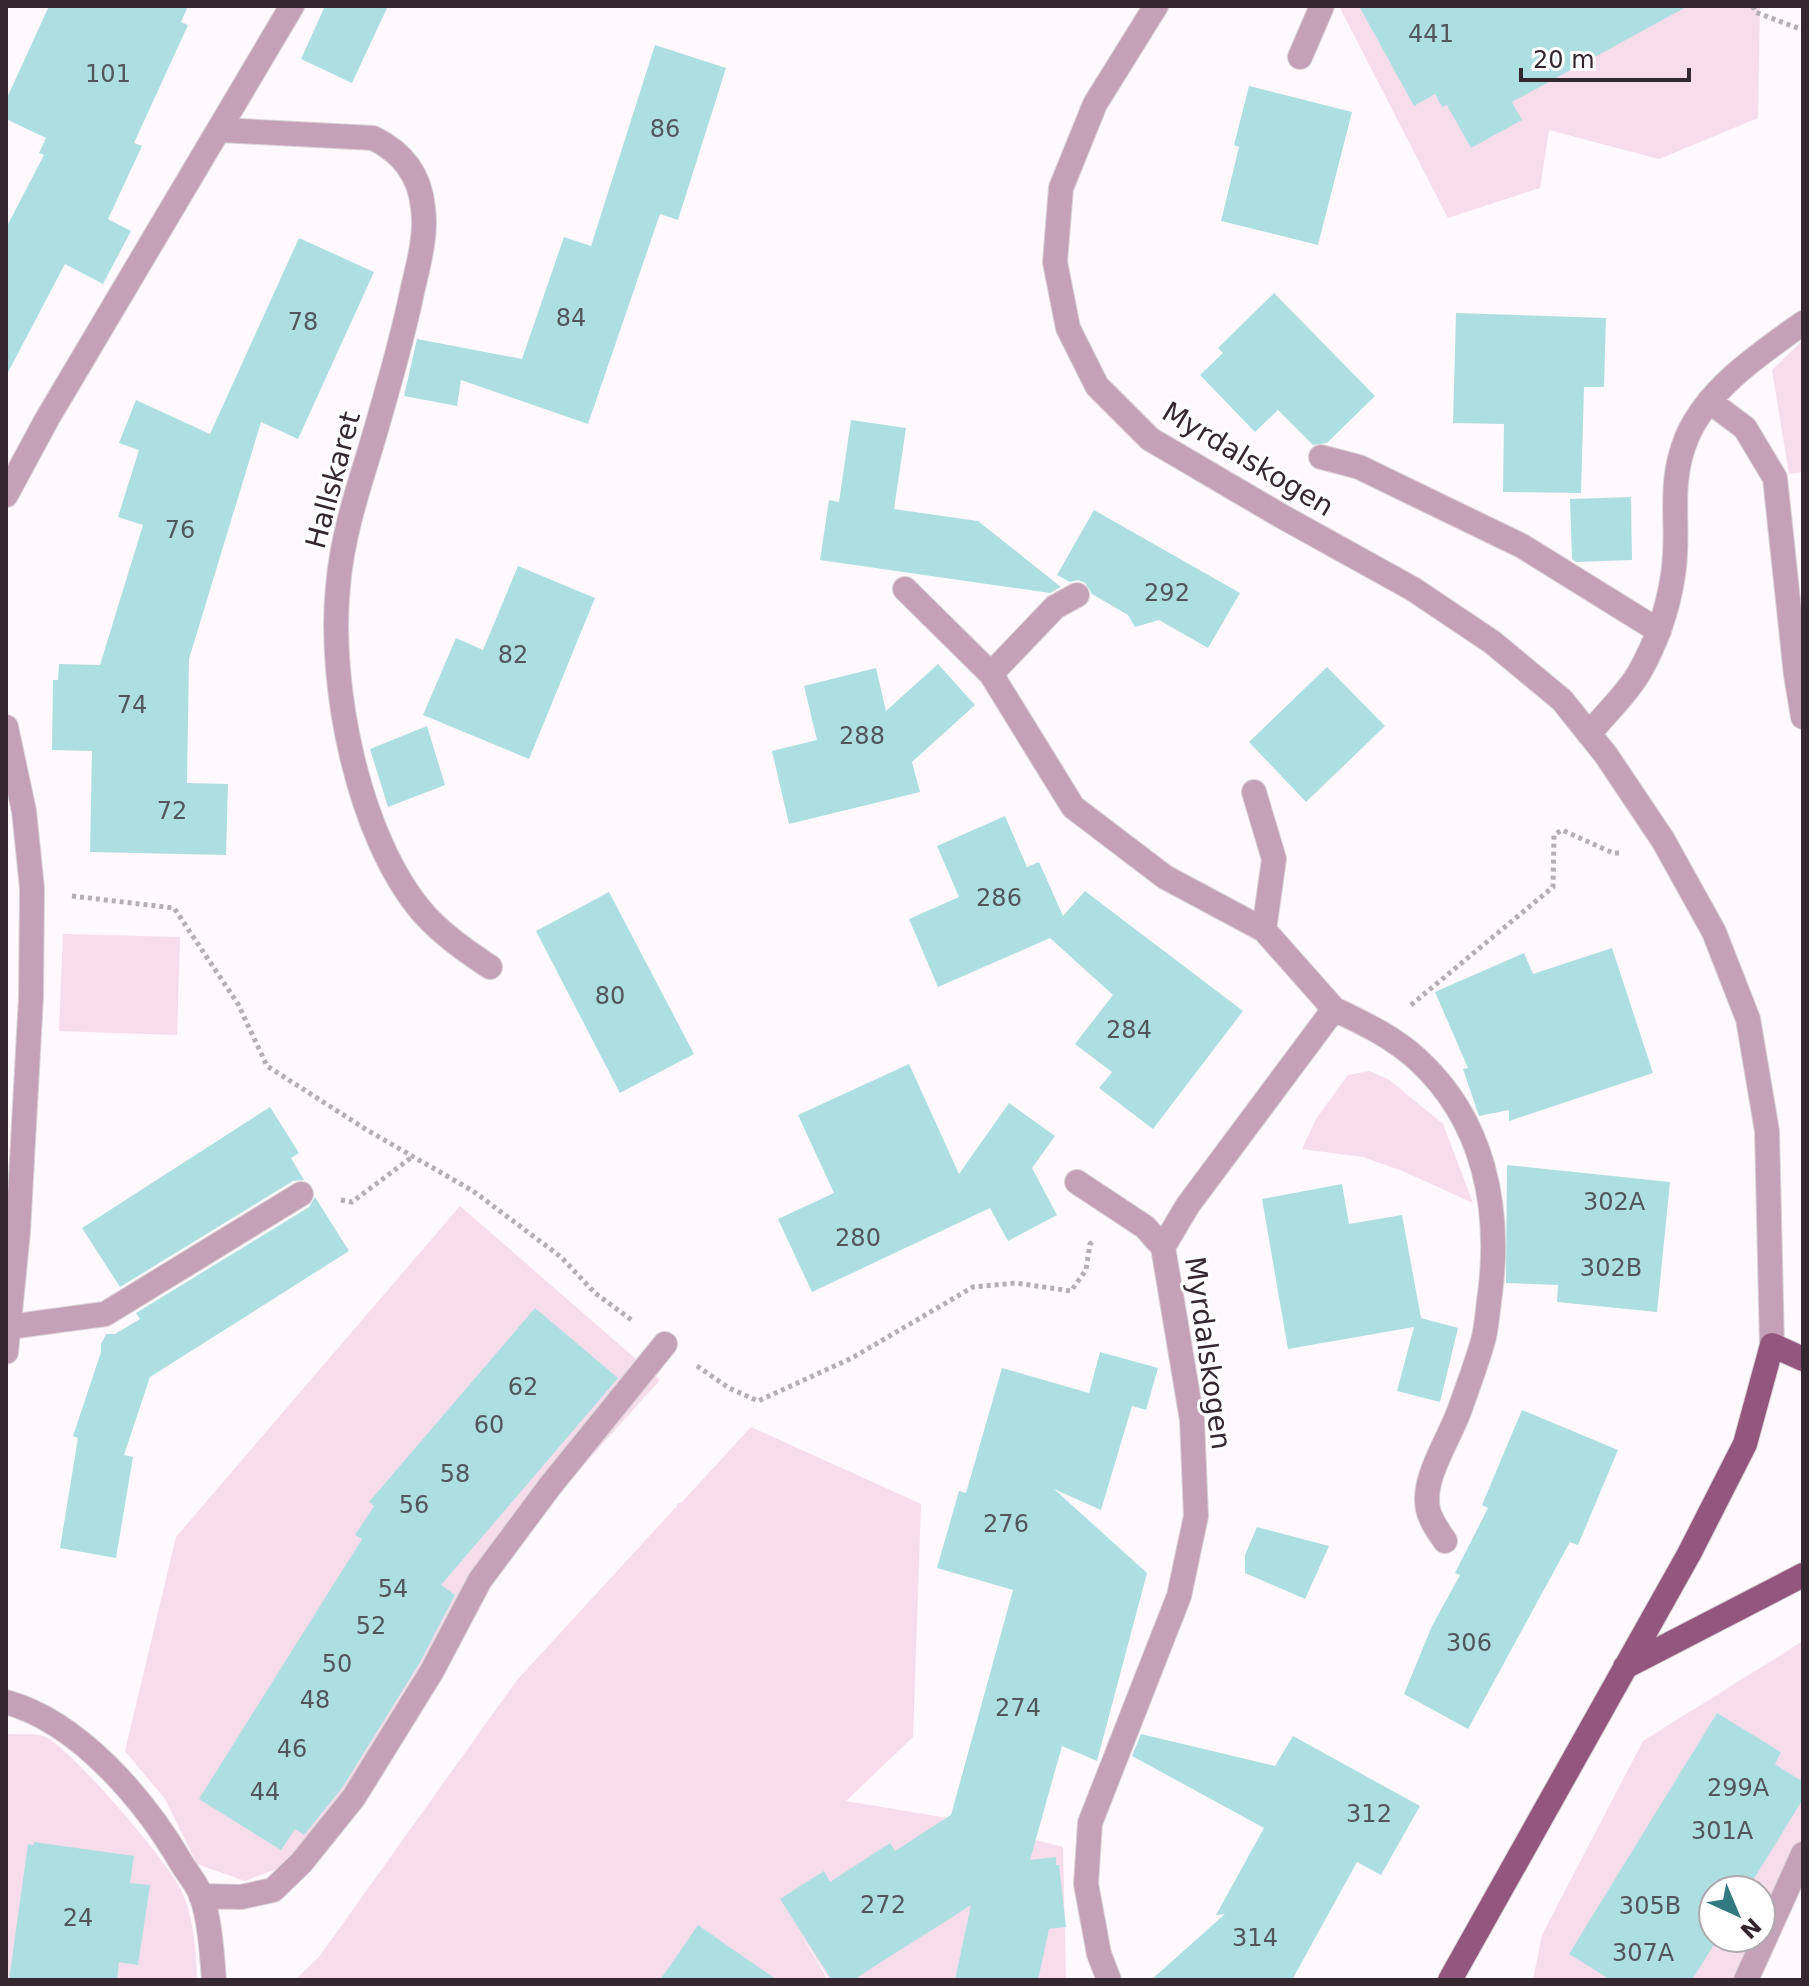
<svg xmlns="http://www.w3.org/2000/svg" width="1809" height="1986" viewBox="0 0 1809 1986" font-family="'DejaVu Sans',sans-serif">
<rect width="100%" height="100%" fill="#fff8fc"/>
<path fill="#f7dcec" d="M1339,6H1760L1758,118L1659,159L1549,130L1540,188L1448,218Z
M1803,340V472L1789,474L1772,370Z
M63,934L180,937L177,1035L59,1031Z
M1369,1071L1388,1079L1443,1124L1473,1203L1405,1172L1363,1157L1302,1149L1316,1119L1348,1075Z
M460,1206L660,1380L480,1580L330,1844L287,1865L245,1881L197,1864L165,1799L125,1751L176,1537Z
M751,1427L921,1504L913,1737L846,1801L947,1818L1063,1847L1066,1980H830L797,1928L828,1980H295L319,1957L517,1680L677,1506V1504L682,1502Z
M1803,1641V1837L1761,1925V1890H1713V1938H1755L1735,1980H1533L1542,1935L1643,1741Z
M6,1734C17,1735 32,1733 43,1736C67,1743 169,1863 181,1890C194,1918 196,1950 197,1980H6Z"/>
<path fill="#addfe2" d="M49,6H188L181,22L188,25L134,143L142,146L108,219L131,231L103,284L65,264L6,376V228L44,155L39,153L46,138L6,119V100Z
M325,6H388L352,83L301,59Z
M1359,6H1688L1512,102L1522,120L1471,148L1447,105L1442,107L1435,94L1414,106Z
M655,45L726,68L678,220L660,214L588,424L461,380L457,406L404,396L417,339L522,359L564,237L591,246Z
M1249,86L1352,112L1318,245L1221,221L1239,147L1234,145Z
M299,238L374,272L298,439L261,422L189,659L187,783L228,784L226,855L90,852L92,751L52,750L53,680H58L59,664L100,665L143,525L118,517L139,450L119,443L136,400L210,434Z
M1274,293L1375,396L1327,443L1313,445L1278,410L1255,432L1200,375L1223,353L1218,348Z
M1456,313L1606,318L1604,387H1584L1581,493L1503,492L1504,424L1453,423Z
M851,420L906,428L894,509L978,521L1061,587L1050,593L820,560L829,500L839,502Z
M1631,497L1632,560L1576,562L1572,559L1570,499Z
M1094,510L1240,593L1208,648L1159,620L1135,627L1128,615L1092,594L1085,583L1078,580L1070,582L1057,575Z
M518,566L595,598L529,759L423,715L456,638L483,650Z
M938,664L975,705L912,762L920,792L789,824L772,751L817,740L804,686L876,668L886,711Z
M1327,667L1385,726L1306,802L1249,742Z
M427,726L445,785L388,807L370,749Z
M1005,816L1027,867L1039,862L1063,916L1085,891L1243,1011L1153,1129L1099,1088L1112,1072L1075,1044L1113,995L1050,938L938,987L909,919L959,897L937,846Z
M609,892L694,1054L620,1093L536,931Z
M1612,948L1653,1073L1509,1121V1110L1479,1116L1463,1069L1468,1068L1435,992L1524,953L1533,974Z
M909,1064L959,1174L1009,1103L1055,1136L1032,1168L1057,1215L1008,1241L990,1208L812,1292L778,1219L834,1193L798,1115Z
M270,1107L299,1153L291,1158L304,1180L293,1181L120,1287L82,1228Z
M1507,1165L1670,1182L1657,1312L1557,1302L1558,1285L1506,1283Z
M1342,1184L1349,1224L1402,1215L1421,1318L1458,1328L1440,1402L1397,1391L1414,1327L1288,1349L1262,1199Z
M315,1197L349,1251L150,1377L124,1455L133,1457L116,1558L60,1548L78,1438L73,1436L101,1352V1344L106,1334H115L140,1319L136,1313L309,1207Z
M535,1308L618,1378L441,1585L455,1595L419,1664L342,1788L304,1835L295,1829L281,1850L199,1799L362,1539L355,1535L374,1506L369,1502Z
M1100,1352L1158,1368L1146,1410L1132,1406L1101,1510L1054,1489L1147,1573L1097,1761L1062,1746L1030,1860L1056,1857V1865H1059L1066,1927L1049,1929L1038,1980H955L971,1905L853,1980H832L780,1899L824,1871L830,1882L890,1843L895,1851L951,1815L1013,1590L937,1568L959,1491L966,1493L1002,1368L1089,1393Z
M1522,1410L1618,1450L1578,1545L1570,1542L1468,1729L1404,1694L1432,1626L1460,1575L1455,1573L1488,1508L1482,1505Z
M1257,1527L1329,1546L1305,1599L1245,1573V1555Z
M1717,1713L1781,1752L1775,1764L1803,1782V1799L1747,1890H1713V1938H1718L1692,1980H1611L1569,1954Z
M1141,1734L1275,1766L1293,1736L1420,1806L1381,1875L1357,1862L1292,1980H1151L1225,1914L1216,1915L1264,1828L1132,1756Z
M34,1842L134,1856L130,1883L150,1885L138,1965L119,1962L117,1980H9L28,1844L34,1845Z
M698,1925L777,1980H660Z"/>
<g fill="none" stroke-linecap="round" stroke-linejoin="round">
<defs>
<path id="minor" d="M1156,6L1095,104L1061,188L1055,262L1068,328L1097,386L1150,439L1283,517L1413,589L1492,642L1562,700L1606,755L1663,840L1714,932L1748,1019L1767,1131L1772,1345
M1300,57L1322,6
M220,130L373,138C402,152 420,175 423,208C427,235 418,266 412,292C401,346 385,398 370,450C356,495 342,539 338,586C328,685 358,838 424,914C443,935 466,951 490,967
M1709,401L1745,428L1775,478L1796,675L1803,717
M1321,457L1359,467L1522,546L1659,631
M6,495L47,419L292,6
M905,589L991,674L1055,607L1077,595
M991,674L1073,807L1165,877L1264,930L1334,1009
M6,727L24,811L32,888L31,997L18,1232L6,1352
M1589,734C1605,714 1626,695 1639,673C1656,643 1668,609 1673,575C1681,527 1666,487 1687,437C1708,388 1761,353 1803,323
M1254,792L1274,859L1264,930
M1077,1182L1145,1227L1163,1247
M9,1327L105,1314L301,1194
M6,1702C79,1722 145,1800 182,1864C188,1874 197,1884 201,1895C210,1919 212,1955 214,1980
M201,1896L241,1897L273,1890L301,1863L354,1797L432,1671L480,1580L550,1486L665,1344
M1109,1980L1099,1954L1086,1884L1090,1823L1179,1596L1196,1516L1192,1420L1163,1247L1188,1205L1334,1009C1363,1023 1393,1037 1417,1059C1484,1120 1501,1207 1490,1294C1488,1308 1487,1323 1484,1337C1478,1360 1469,1383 1461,1406C1451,1437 1421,1478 1428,1509C1430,1520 1439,1532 1445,1541
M1746,1980L1803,1854"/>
<path id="major" d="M1625,1667L1803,1575
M1450,1980L1689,1554L1745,1444L1772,1345L1803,1359"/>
</defs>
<use href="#minor" stroke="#dad2d7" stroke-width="26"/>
<use href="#major" stroke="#dad2d7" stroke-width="26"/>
<path stroke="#b7aeb4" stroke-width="5" stroke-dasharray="4 4" stroke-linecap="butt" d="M1753,6L1755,12L1803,30
M72,896L174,908L238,1004L267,1066L367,1130L473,1191L561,1257L595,1293L633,1321
M1411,1005L1553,887L1554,835L1562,830L1613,853H1621
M341,1200L352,1202L412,1157
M697,1366L729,1388L758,1401L852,1358L973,1287L1016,1283L1071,1291L1086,1270L1090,1244L1094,1241"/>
<use href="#minor" stroke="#c4a1b6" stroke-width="24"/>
<use href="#major" stroke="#93577d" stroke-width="24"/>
</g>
<g text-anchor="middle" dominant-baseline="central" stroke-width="6" stroke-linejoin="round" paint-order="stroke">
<g font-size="24" fill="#52555c">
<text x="1431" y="34">441</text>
<text x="108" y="74">101</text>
<text x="665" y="129">86</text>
<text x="571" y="318">84</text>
<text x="303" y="322">78</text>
<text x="180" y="530">76</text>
<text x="1167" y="593">292</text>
<text x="513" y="655">82</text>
<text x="132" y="705">74</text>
<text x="862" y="736">288</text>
<text x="172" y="811">72</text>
<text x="999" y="898">286</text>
<text x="610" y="996">80</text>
<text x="1129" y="1030">284</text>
<text x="1614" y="1202">302A</text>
<text x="858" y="1238">280</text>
<text x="1611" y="1268">302B</text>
<text x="523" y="1387">62</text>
<text x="489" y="1425">60</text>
<text x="455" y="1474">58</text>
<text x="414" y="1505">56</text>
<text x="1006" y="1524">276</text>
<text x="393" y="1589">54</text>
<text x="371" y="1626">52</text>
<text x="1469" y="1643">306</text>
<text x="337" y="1664">50</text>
<text x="315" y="1700">48</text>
<text x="1018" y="1708">274</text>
<text x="292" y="1749">46</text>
<text x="1738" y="1788">299A</text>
<text x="265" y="1792">44</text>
<text x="1369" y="1814">312</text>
<text x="1722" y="1831">301A</text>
<text x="883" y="1905">272</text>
<text x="1650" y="1906">305B</text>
<text x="78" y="1918">24</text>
<text x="1255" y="1938">314</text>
<text x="1643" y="1953">307A</text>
</g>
<g font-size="28" fill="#34272f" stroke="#fff">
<text transform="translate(1248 459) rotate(31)">Myrdalskogen</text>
<text transform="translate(333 480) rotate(-75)">Hallskaret</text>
<text transform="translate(1208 1353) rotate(82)">Myrdalskogen</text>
</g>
</g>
<rect width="1809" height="1986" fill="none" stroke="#34272f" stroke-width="16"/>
<g transform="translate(1737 1914) rotate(136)"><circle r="38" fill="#ffffff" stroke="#aea9ac" stroke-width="2"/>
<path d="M0-6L14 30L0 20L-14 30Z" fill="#317a7f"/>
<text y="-12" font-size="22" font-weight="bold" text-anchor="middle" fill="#34272f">N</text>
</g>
<path d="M1521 68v12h168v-12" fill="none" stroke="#34272f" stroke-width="4"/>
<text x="1533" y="68" font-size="24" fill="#34272f" stroke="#ffffff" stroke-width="6" paint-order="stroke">20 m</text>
</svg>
